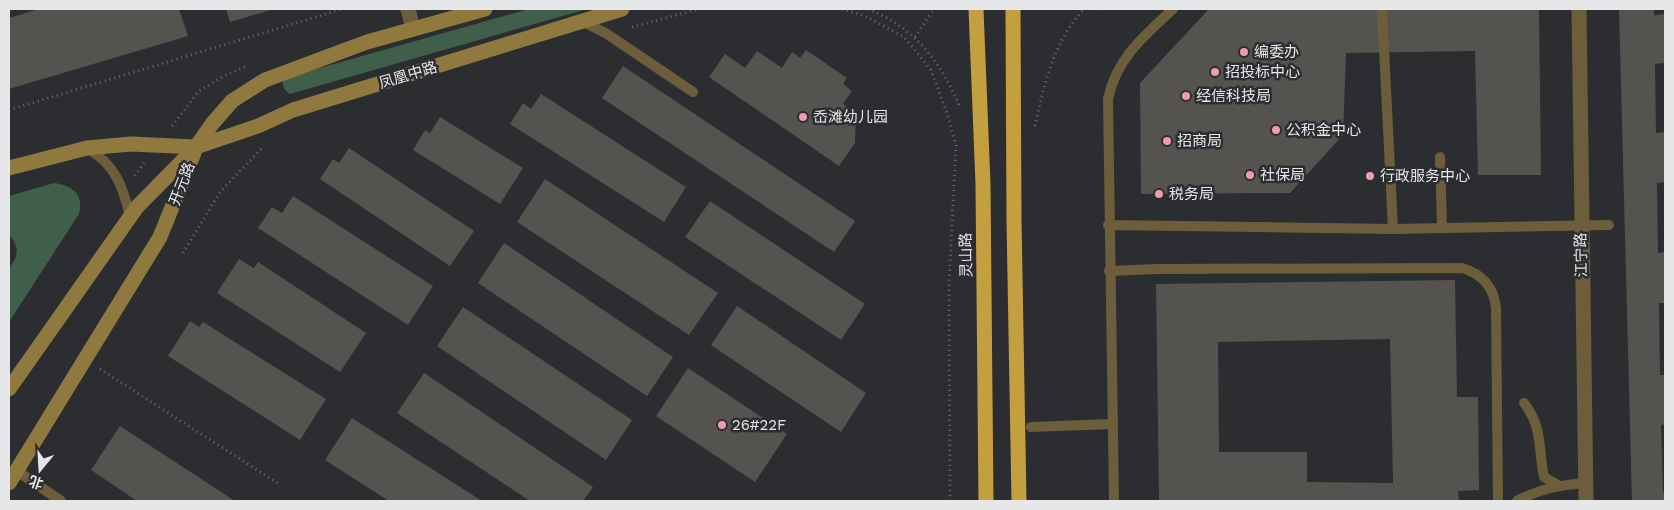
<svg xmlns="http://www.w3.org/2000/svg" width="1674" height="510" viewBox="0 0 1674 510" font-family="'Work Sans','Noto Sans SC',sans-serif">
<rect width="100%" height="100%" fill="#2c2d30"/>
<path fill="#405f4a" d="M529,9H587L290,94C284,90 282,86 283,79L288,77Z
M54,183C73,186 84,194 79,214L9,322V269L16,257L17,250L14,241L9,235V196Z"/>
<path fill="#555350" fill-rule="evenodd" d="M39,9H179L188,36L9,89V18Z
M226,9H274L230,22Z
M1209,9H1539L1541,175H1478L1475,51L1346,53L1343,135L1290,193L1141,194L1140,83Z
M1619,9H1654V15L1665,14V63L1655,64L1656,133L1665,132V182L1657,183L1658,253L1665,252V303H1659L1660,375H1665V424L1661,425L1663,493H1665V501H1632Z
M806,50L847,78L843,84L852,91L843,104L856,112L855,143L839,166L709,77L725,54L745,68L757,51L782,68L792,52L800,58Z
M623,66L855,221L834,252L602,98Z
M541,94L686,187L664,222L510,124L523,103L531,109Z
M440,117L523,168L500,204L413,150L425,130L430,133Z
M349,148L474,231L450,266L320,179L333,159L339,163Z
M545,179L718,293L689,335L517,222Z
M293,196L433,286L408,325L258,228L272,207L282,213Z
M710,201L865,304L841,340L685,237Z
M504,243L673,357L647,396L478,283Z
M239,259L254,268L258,262L366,333L340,372L217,293Z
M1455,280L1457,397H1478L1479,490L1458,491L1459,501H1159L1156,284ZM1390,339L1393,483L1307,482V452H1219L1218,342Z
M737,306L866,393L841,432L711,345Z
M463,307L632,420L606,460L437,346Z
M190,321L199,327L203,322L326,399L300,440L168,356Z
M688,368L787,434L755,482L656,416Z
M424,373L593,487L583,501H530L397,413Z
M352,418L482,501H389L325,460Z
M120,426L235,501H137L91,470Z"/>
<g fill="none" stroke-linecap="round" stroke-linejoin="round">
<path stroke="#6a6b6d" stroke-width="3" stroke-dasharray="1 4" stroke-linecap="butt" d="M842,9L865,16L904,37L931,70L947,113L956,145L949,283L950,501
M868,9C914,27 940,61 959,105
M1097,9L1100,11
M632,27L699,9
M915,37L934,9
M9,110L342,9
M172,126L199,91L224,76L247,66
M1035,126C1044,84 1054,41 1084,9
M135,176L144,163
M183,253L220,192L264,146
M100,369L279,484"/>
<path stroke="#6c5e3b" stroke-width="10" d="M1382,9L1393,229
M582,21L607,34L693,92
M88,149C115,164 123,187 130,216
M1440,157L1442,228
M1108,225L1393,229L1609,225
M1109,271L1157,269L1462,268C1482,274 1494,287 1496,308L1498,501
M1524,403C1543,427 1538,448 1544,477L1558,485
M1031,427L1113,424
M17,471L61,501
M1114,501L1108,99C1116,59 1144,36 1173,9
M1517,501C1539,489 1560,485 1585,483"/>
<path stroke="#6c5e3b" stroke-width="15" d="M408,9L413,29
M1579,9L1586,501"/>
<path stroke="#90793f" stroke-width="15" d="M9,168L87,148L131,144L196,147L258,126L293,110L622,9
M9,389L137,207L196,147L212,124L232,101L265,80L367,42L485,9
M9,483L160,237L194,153"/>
<path stroke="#c39f3f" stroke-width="15" d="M976,9L983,184L986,501
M1013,9L1014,220L1019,501"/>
</g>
<g fill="#f29aad" stroke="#2c2d30" stroke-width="2">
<circle cx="1244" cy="52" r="5"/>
<circle cx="1215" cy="72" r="5"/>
<circle cx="1186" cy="96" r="5"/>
<circle cx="803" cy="117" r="5"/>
<circle cx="1276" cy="130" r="5"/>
<circle cx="1167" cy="141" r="5"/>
<circle cx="1250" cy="175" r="5"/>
<circle cx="1370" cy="176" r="5"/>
<circle cx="1159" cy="194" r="5"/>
<circle cx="722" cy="425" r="5"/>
</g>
<g text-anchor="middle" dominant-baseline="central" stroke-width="5" stroke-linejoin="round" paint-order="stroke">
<g font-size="15" fill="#e6e7e9" stroke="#2c2d30" text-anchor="start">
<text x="1254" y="52">编委办</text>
<text x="1225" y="72">招投标中心</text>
<text x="1196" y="96">经信科技局</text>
<text x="813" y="117">岙滩幼儿园</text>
<text x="1286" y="130">公积金中心</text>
<text x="1177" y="141">招商局</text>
<text x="1260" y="175">社保局</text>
<text x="1380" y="176">行政服务中心</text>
<text x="1169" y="194">税务局</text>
<text x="732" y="425">26#22F</text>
</g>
<g font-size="15" fill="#e6e7e9" stroke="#2c2d30">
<text transform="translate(408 75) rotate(-17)">凤凰中路</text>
<text transform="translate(182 184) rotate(-69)">开元路</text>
<text transform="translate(966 255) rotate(-91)">灵山路</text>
<text transform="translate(1581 255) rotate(-91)">江宁路</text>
</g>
</g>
<rect width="1674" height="510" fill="none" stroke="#e6e7e9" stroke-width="20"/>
<g transform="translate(40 470) rotate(198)" stroke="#2c2d30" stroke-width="4" paint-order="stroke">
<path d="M0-4L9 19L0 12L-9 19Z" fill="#e6e7e9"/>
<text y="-8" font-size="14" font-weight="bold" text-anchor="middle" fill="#e6e7e9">北</text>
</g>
</svg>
